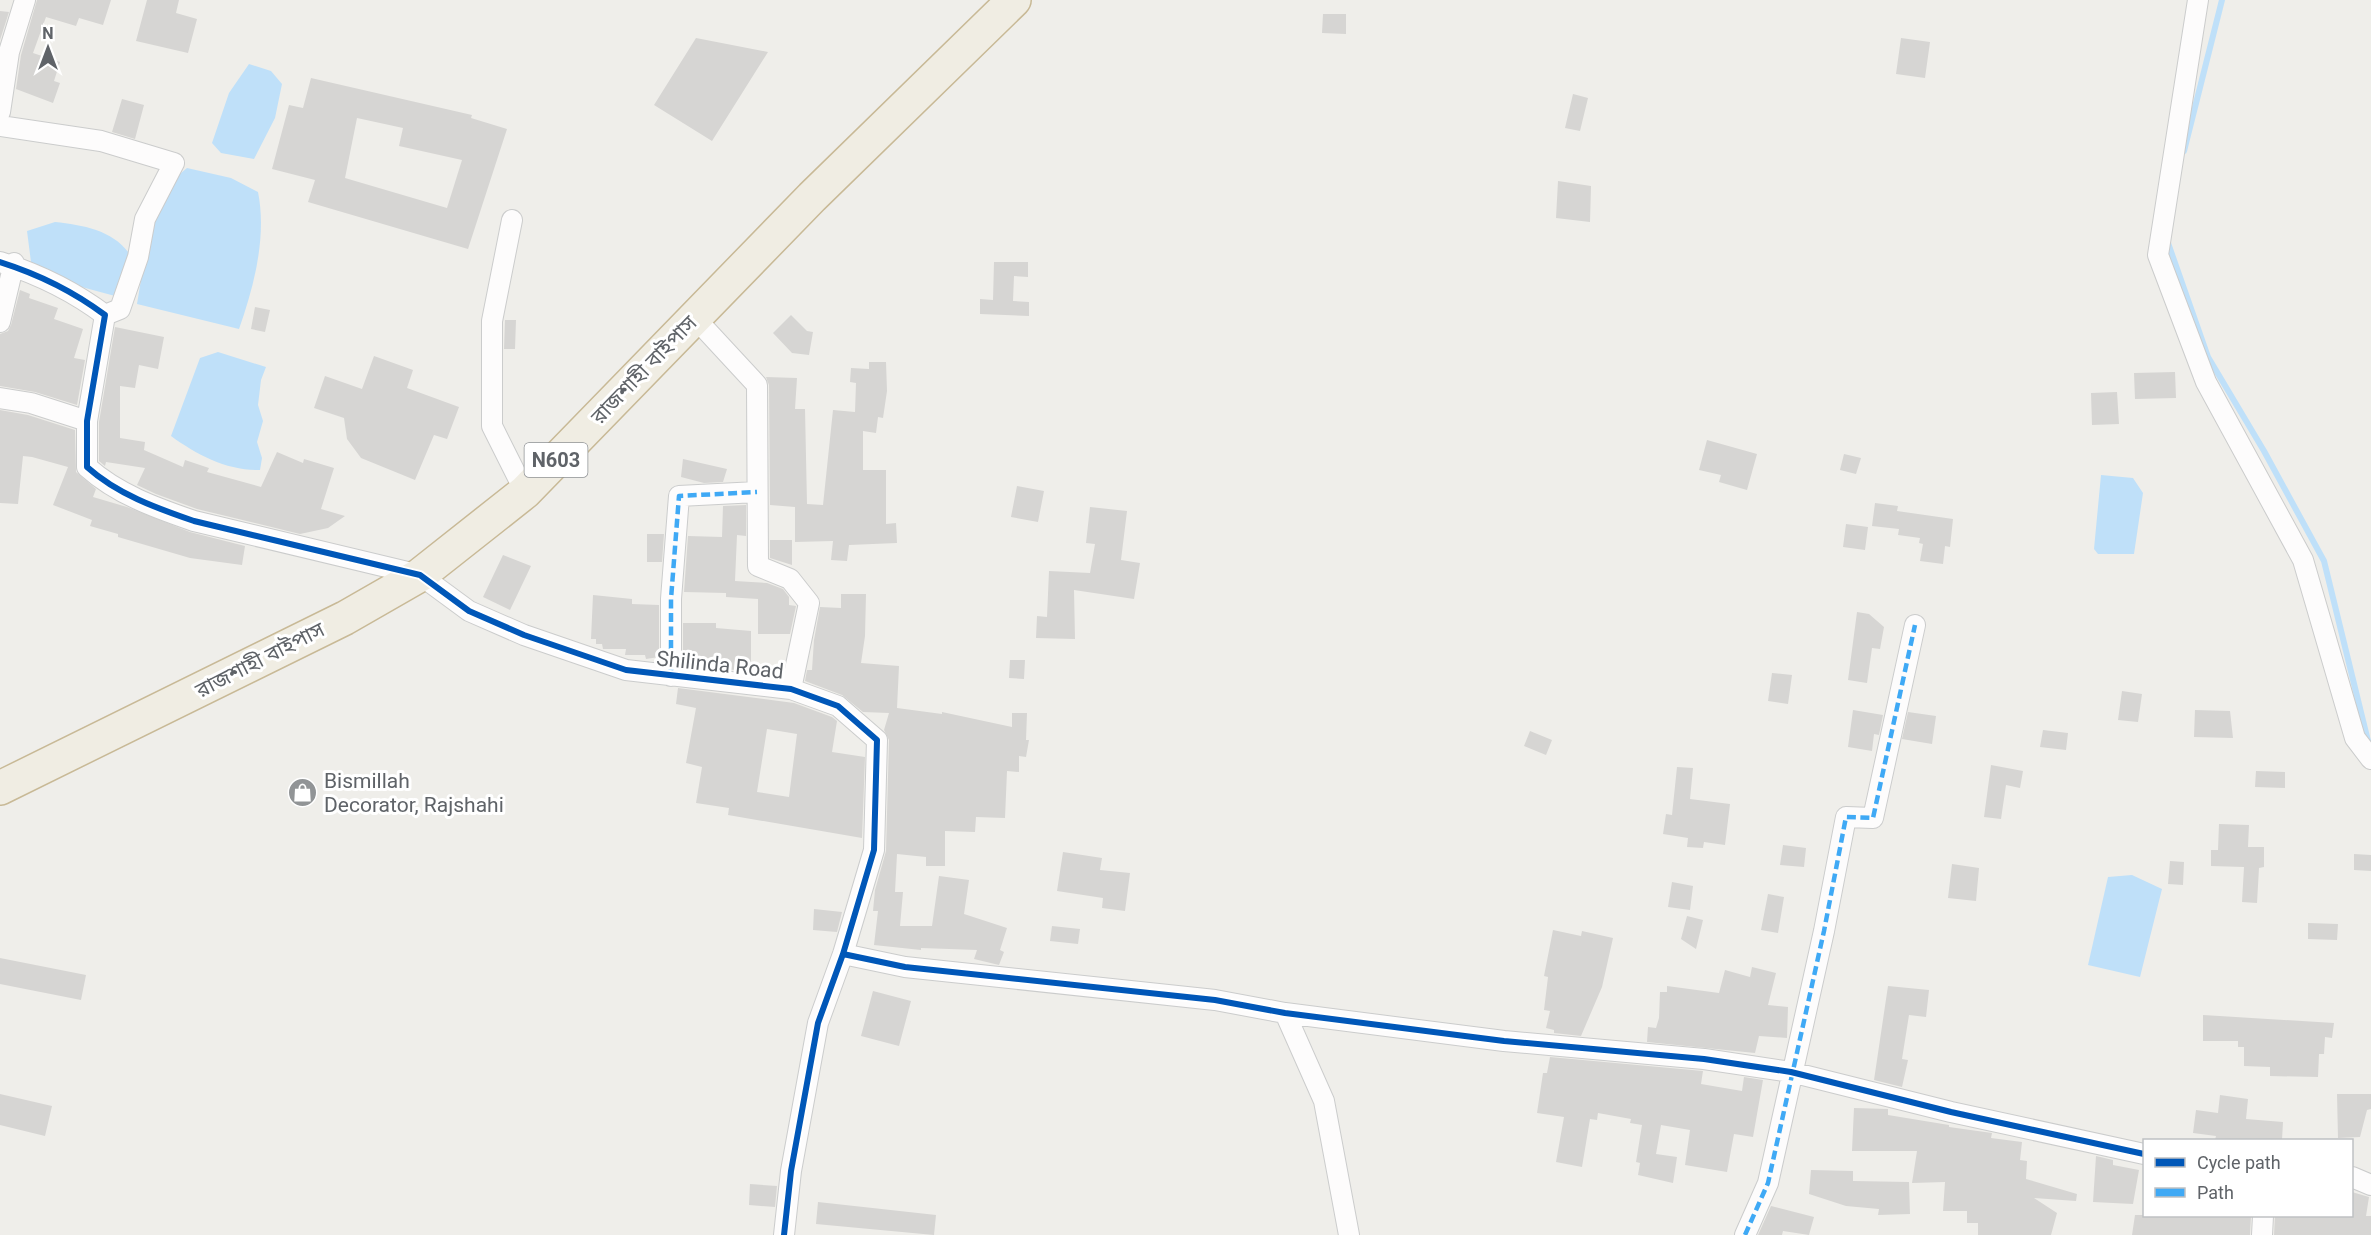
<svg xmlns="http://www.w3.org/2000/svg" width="2371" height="1235" viewBox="0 0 2371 1235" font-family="Roboto,'Noto Sans Bengali',sans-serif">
<rect width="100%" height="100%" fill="#efeeea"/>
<path fill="#bfe0f9" d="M249,64L271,71L282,84L275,118L254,159L221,153L212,143L229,93Z
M187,168L231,178L258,192C267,236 254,287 239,329L137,304L144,261L153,234L154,217L169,183Z
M55,222C83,225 112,230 129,253L115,296L78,286L31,262L27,231Z
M218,352L266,367L261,380L258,405L263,421L257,442L262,458L260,470C228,471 197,455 171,436L200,358Z
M2101,475L2133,478L2143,493L2134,554H2098L2094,549Z
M2132,875L2162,889L2140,977L2088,965L2108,877Z"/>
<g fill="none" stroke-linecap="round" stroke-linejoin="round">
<path stroke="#bfe0f9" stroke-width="6" d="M2184,151L2222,0
M2168,243L2208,357L2264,451L2324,561L2368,741L2371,743"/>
</g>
<path fill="#d6d5d3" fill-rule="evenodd" d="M37,0H111L103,25L79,18L76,26L46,17L33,53L60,62L54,81L60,83L53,103L16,89L21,55Z
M147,0H179L176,13L197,19L188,53L136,41Z
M0,11L9,12L0,40Z
M1323,14H1346V34L1322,33Z
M696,38L768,52L712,141L654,105Z
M1901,38L1930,42L1925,78L1896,74Z
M311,78L472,115L471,118L507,129L468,249L308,202L315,180L272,169L289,105L303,108ZM357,118L403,128L399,146L462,160L447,208L345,178Z
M1573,94L1588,98L1580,131L1565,128Z
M122,99L144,105L135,139L112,132Z
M1558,181L1591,186L1590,222L1556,218Z
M994,262H1028V277L1014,276L1013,301L1029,302V316L980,314V299L993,300Z
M20,290L30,294L29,298L58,308L54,319L83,329L74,358L85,360L77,405L35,392L0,386V334L8,331L11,325Z
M255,307L270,310L265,332L251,329Z
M791,315L807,331L813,332L809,355L792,353L773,333Z
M505,320H516L515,349H504Z
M115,327L164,337L158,369L139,365L135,388L120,386V438L145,442L144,450L183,467L185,460L209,468L207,472L261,487L277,452L303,463L304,459L334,468L321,509L345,516L328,528L300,534L197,509L156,494L137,485L145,468L106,462L105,466L99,461V422Z
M374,356L413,370L407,388L459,407L447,439L434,435L415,480L361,458L347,439L344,418L314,408L325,376L362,389Z
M869,362H886L887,391L883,418L878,417L876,433L863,431V470H886V524L896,523L897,543L849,545L847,561L831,560L833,541L795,542V507L770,505L769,385L766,377L797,378L795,409H805L807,504L823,505L833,410L855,412L856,383L850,382L851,368L869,369Z
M2175,372L2176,398L2135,399L2134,373Z
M2117,392L2119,424L2092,425L2091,393Z
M0,410L28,415L75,430L76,472L96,489L93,497L127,507L190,532L245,546L242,565L190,558L118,537V534L90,526L92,520L53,505L68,467L32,457L23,456L18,504L0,503Z
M1707,440L1757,454L1747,490L1719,482L1721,475L1699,470Z
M1844,454L1861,458L1856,474L1840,470Z
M683,459L727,469L723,482L704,483L681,477Z
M1017,486L1044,491L1038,522L1011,517Z
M1875,503L1898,506L1897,511L1953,519L1950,547L1945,546L1943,564L1920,561L1923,544L1919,543L1920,538L1898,535L1899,529L1872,526Z
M746,505V536L737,535L735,581L767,583L783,589L789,597V605L796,606L790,634H758V599L726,597V593L684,592L688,536L722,537L723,506Z
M1090,507L1127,511L1121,560L1140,563L1134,599L1074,590L1075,639L1036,638L1037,616L1047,617L1049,571L1090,573L1095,544L1086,543Z
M1846,524L1868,527L1865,550L1843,547Z
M647,534H664L662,562H647Z
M770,540H792V565L770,558Z
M503,555L531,566L510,610L483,597Z
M841,594H866L865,636L861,663L899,666L897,708L942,714V712L1012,727V713H1027L1026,740H1029L1026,757L1019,756V772L1007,771L1005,818L976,817L975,832L945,831V866H926V857L897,854L895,892H903L900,926H932L939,876L969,880L964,914L1007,928L1000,950L1004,952L999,965L974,959L977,950L921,948V950L874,945L878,911H873L875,890L886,851L889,740L884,730L889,713L863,712L842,695L805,681L807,670H812L814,640L820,607L841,608Z
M593,595L632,599V604L659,605V657L646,659L645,655H625L626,649H603L602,644H596V639H591Z
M1857,612L1869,614L1884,627L1880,649L1872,648L1867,683L1848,680Z
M683,623H716V628L751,631V672L683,664Z
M1010,660H1025L1024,679L1009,678Z
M1772,673L1792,675L1788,704L1768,701Z
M678,688L794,703L832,717L837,721L832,752L865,757L862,838L728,815L729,808L696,803L702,767L686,763L696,708L676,704ZM767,729L797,734L789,797L757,792Z
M2122,691L2142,694L2138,722L2118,720Z
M1853,710L1883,715L1879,735L1874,734L1872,751L1848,747Z
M2195,710L2230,711L2233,738L2194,737Z
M1908,712L1936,716L1932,744L1902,739Z
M2043,730L2068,733L2066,750L2040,747Z
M1530,731L1552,740L1546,755L1524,746Z
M1991,765L2023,771L2020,788L2006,785L2001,819L1984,817Z
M1677,767L1693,768L1690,799L1730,804L1725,845L1704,842L1703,848L1687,847L1688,838L1663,834L1666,814L1672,815Z
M2256,771L2285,772V788L2255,787Z
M2219,824L2249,825L2248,847H2264V867L2259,868L2257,903L2242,902L2244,867L2211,866V850H2218Z
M1783,845L1806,848L1804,867L1780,865Z
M1063,852L1102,858L1100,870L1130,873L1125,911L1102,908L1103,898L1057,891Z
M2354,854L2371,855V871L2354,870Z
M2170,861L2184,862L2183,885L2168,884Z
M1952,864L1979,868L1976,901L1948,898Z
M1672,882L1693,886L1690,910L1668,907Z
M1768,894L1784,897L1778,933L1761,930Z
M814,909L842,912L837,932L813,930Z
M1687,916L1703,920L1696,949L1681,939Z
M2308,923L2338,924L2337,940L2308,939Z
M1052,926L1080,929L1078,944L1050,941Z
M1553,930L1581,936L1582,931L1613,938L1602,987L1581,1036L1554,1033V1030L1546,1028L1550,1011L1544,1010L1548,977L1544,976Z
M0,958L86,975L81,1000L0,984Z
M1752,967L1776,973L1768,1005L1788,1007L1787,1038L1759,1036L1755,1053L1647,1042L1648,1027L1656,1028L1659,1018L1660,992H1667V986L1719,993L1725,970L1750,977Z
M1888,986L1929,990L1926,1017L1909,1015L1902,1059L1908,1060L1902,1087L1874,1080Z
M873,991L911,1001L899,1046L861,1036Z
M2203,1015L2334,1023L2332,1038L2325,1037L2324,1054H2319L2318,1077L2270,1076V1067L2244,1066V1047H2238V1041H2203Z
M1550,1057L1703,1071L1701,1084L1742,1091L1744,1077L1763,1080L1753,1137L1734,1134L1727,1172L1685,1165L1690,1130L1661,1125L1656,1154L1677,1157L1673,1183L1638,1175L1640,1163L1636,1162L1642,1125L1630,1123L1631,1119L1598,1113L1597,1120L1590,1119L1582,1167L1556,1162L1564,1117L1537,1113L1543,1073H1547Z
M0,1094L52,1106L45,1136L0,1125Z
M2337,1094H2371V1109L2367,1110L2360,1137L2338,1138Z
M2220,1095L2248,1099L2246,1119L2283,1122L2282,1140H2215L2216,1136L2193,1133L2196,1110L2218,1113Z
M1854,1108L1888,1109V1115L1949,1125V1127L1992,1133L1991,1138L2022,1142L2020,1160L2027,1161L2026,1179L2077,1194L2076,1201L2034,1198L2057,1213L2051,1235H1978V1223H1967V1211H1943L1945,1182L1912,1183L1917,1151H1852Z
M2096,1156L2113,1160V1165L2139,1170L2133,1204L2093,1202Z
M1811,1170L1853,1171V1181L1909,1182L1910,1214L1878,1215L1879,1209L1846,1206L1809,1194Z
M750,1184L777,1186L775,1207L749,1205Z
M2352,1192L2369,1197L2366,1216H2371V1235H2274L2275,1215H2352Z
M818,1202L936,1215L934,1235L816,1224Z
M1771,1206L1814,1217L1809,1235L1783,1231L1782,1235H1758Z
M2135,1215H2249L2251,1216L2250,1235H2132Z"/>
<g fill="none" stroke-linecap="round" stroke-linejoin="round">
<defs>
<path id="street" d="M2198,0L2158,255L2206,382L2303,560L2355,738L2371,759
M0,112L9,52L25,0
M0,126L101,141L174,163L145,219L138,257L120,309L105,315
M512,220L492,321V426L525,492
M0,262C38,274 73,291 105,315L87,421V467C117,494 156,508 194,521L420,575L469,611L524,635L626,670L791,689L838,706L877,740L874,850L843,954L818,1023L791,1171L784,1235
M695,318L757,385L758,566L790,579L809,603L791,689
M0,322L14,263
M0,398L31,403L87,421
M671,676V599L679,496L757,492
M843,954L905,967L1215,1000L1285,1013L1504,1041L1704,1059L1791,1072L1951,1112L2144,1154
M1285,1013L1324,1101L1349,1235
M2352,1177L2371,1185
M1745,1235L1768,1183L1824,931L1846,817L1873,818L1915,625
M2262,1235L2263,1216"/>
<path id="highway" d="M0,788L345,618L420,575L525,492L812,197L1014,0"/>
</defs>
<use href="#street" stroke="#cbcccc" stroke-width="22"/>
<use href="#highway" stroke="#c8b996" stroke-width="36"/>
<use href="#street" stroke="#fdfcfc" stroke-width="20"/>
<use href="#highway" stroke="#f0ede3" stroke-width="33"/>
<path stroke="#3fa9f5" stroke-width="4.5" stroke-dasharray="9 4.5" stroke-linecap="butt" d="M671,676V599L679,496L757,492
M1745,1235L1768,1183L1824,931L1846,817L1873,818L1915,625"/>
<defs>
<path id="cycleway" d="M0,262C38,274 73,291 105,315L87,421V467C117,494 156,508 194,521L420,575L469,611L524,635L626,670L791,689L838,706L877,740L874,850L843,954L818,1023L791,1171L784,1235
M843,954L905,967L1215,1000L1285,1013L1504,1041L1704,1059L1791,1072L1951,1112L2144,1154"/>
</defs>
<use href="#cycleway" stroke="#fff" stroke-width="10"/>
<use href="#cycleway" stroke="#0057b8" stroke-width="6"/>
</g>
<defs>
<symbol id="shop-disc" viewBox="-11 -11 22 22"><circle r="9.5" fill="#919496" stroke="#fff"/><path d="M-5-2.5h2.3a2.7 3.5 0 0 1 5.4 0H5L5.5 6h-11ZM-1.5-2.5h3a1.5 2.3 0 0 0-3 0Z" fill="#fff"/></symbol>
</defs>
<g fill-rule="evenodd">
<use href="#shop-disc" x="286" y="776" width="33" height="33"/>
</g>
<g text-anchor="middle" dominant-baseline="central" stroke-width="6" stroke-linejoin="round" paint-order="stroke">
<rect fill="#fff" stroke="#8f9295" stroke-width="1.5" x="524.5" y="443" width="63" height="34" rx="4.5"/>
<g font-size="20" font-weight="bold" fill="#5f6368">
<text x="556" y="460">N603</text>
</g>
<g font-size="21" fill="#5f6368" stroke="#fff">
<text transform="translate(644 370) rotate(-46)">রাজশাহী বাইপাস</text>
<text transform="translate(260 660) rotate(-27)">রাজশাহী বাইপাস</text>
<text transform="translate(720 665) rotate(6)">Shilinda Road</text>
</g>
<g font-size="21" fill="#5f6368" stroke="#fff" text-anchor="start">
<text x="324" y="781">Bismillah<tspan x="324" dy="24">Decorator, Rajshahi</tspan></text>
</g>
</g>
<rect x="2143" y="1139" width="210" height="78" fill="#ffffff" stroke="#bfc1c3" stroke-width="1.5"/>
<rect x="2155" y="1158" width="30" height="9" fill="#0057b8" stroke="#bfc1c3" stroke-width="1.5"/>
<text x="2197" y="1169" font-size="18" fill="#5f6368">Cycle path</text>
<rect x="2155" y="1188" width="30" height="9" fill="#3fa9f5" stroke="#bfc1c3" stroke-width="1.5"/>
<text x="2197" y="1199" font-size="18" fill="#5f6368">Path</text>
<g transform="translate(48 48)" stroke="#ffffff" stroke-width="4.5" paint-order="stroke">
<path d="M0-4.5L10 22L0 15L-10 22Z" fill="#5f6368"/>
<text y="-9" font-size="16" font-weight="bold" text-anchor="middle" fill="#5f6368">N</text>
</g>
</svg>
